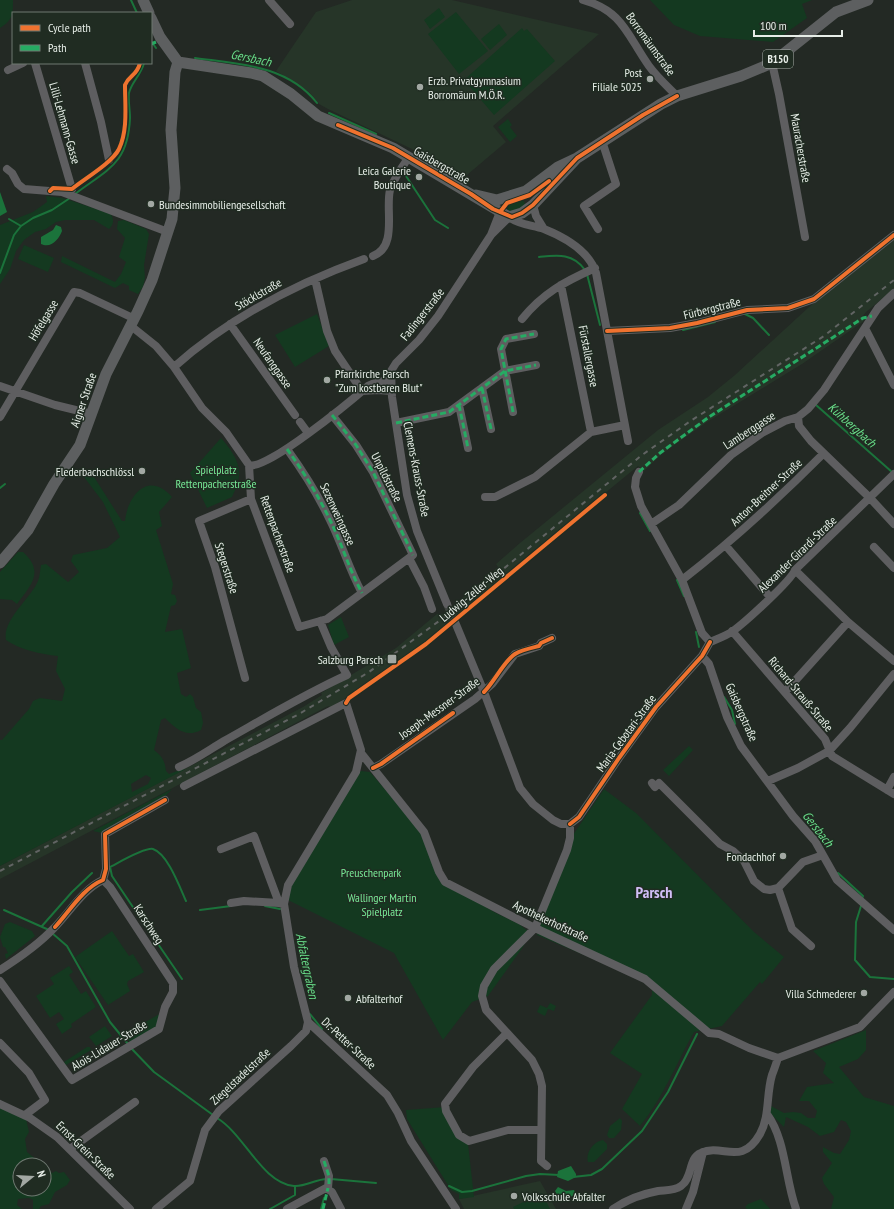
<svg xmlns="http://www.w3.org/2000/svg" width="894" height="1209" viewBox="0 0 894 1209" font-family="'PT Sans Narrow',sans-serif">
<rect width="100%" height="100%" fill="#232924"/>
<path fill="#263528" d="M352,0H452L599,34L493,126L506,142L461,180L412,149L328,109L319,104L309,92L276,71L316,12Z
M894,238V289L866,312L862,317L864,321L802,364L707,422L663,453L644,471L638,466L515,567L440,630V632L386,672L330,708L329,706L326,707L0,879V866L303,707L322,695L321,693L396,648L437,614H443L454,605L498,567L496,564L520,543L658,430L708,397L735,375L809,307Z
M540,1181L556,1209H464L459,1199Z"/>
<path fill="#143920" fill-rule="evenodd" d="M0,0H13C13,14 13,20 0,28Z
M650,0H812L802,4L807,18L773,42L700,36L674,25Z
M439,8L445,17L430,29L424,20Z
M456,12L488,51L459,74L428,34Z
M499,24L507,35L490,50L481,39Z
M522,28L524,31L527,29L555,61L494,115L464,80Z
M508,119L512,125L510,127L517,136L510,142L498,127Z
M46,196L63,198L111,214C114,220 114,224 109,229L94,220H65L56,222L46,229L35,232L24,240L16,251L10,269L0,284V225L33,212L47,202Z
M520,199L523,200L526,205L513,214L507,210L509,204Z
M124,220L146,229L149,234L144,265L145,278L143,287L138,294L129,290V286L123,283L115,288L61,262L62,256L115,282L121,274L126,262L119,257L125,238L117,229L118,221Z
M24,245L54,258L48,272L18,259Z
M317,314L329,346L295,367L275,335Z
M221,438C229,447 239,460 239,472C240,480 235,490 232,497L207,508L190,473Z
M89,469L122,521H125C128,494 149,471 172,497L159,512L162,526L156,530L173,584L171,594L175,595L177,601L175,605L171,606L165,632L182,629L191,668L177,673L181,694L186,697L190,694L193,697L196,708L201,712L203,723L201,730C186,738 176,729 165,718L161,720L154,750C162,756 165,761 166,771L169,774L185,768L184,770L0,866V740H2L29,709L33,701L40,698L62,701L65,689L56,671L58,656C40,654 21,650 6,640C2,620 31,598 38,581C40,576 40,570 41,565L46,564L68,582L79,572L71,561L73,555L107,548L120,537L103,502L81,473ZM146,775L151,778L148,784L132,792L131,784Z
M18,552H23C45,572 31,585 17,604L12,600L0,599V572Z
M341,617L349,637L334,645L328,625Z
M689,746L693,750L669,776L663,770Z
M361,771L370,772L396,802L413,817L449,885L496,913L519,924L530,933L523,947L488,996L472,1002L443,1040L394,953L282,897L355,775Z
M172,789L160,802L102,833L93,831Z
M604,789L636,813L754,932L784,957L762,984L760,982L722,1026L694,1032C676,1064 663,1098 640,1126L622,1109L642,1074L610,1053L652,995V990L640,979L537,935L565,847Z
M10,922L32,931L35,936L6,959L5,954L8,953L5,947H3L0,937L5,924Z
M112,931L129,956L133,954L144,972L128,981L127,984L130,991L108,1005L75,957Z
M69,966L73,972L69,975L81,994L86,991L96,1007L71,1024L72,1027L62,1034L56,1024L64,1019L59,1012L50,1018L36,996L54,984L50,978Z
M550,1003L556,1006L554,1011L548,1009L545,1016L537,1012L540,1005L547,1008Z
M161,1013L156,1028L130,1043L125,1034Z
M105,1026L112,1036L96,1046L89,1037Z
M866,1030V1050L858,1059L839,1067L864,1097L894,1106V1209H831L834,1197L824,1184L822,1178L832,1163L823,1152V1147L834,1153L840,1154L849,1140L851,1131L846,1122L841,1120L834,1132L820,1136L808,1127L786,1117L784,1127L769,1112L771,1106L784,1113L793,1112L801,1113L808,1118H815L817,1111L809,1101H799L807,1087L834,1083L823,1073L826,1063L813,1051Z
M87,1047H90L91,1050L66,1065L64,1062Z
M0,1100L26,1119L29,1132L25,1139L27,1152L43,1165H20V1189H44V1166L52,1173L56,1171L59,1173L64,1172L70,1180L67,1185L55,1192L49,1204L41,1206L39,1209H33V1200L29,1198L18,1199L17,1205L22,1209H0Z
M446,1107L468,1144L474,1197L459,1199V1194L451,1190L407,1119L406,1110Z
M620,1118L622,1121L621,1130L614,1138H609L607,1135L610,1126Z
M603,1140L607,1144V1149L594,1162H588C585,1153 594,1141 603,1140Z
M542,1193L550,1209H514L513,1207Z
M761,1199L770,1209H747L745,1207L748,1204Z"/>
<path fill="#1b733b" d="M0,192L7,212L0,216Z
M56,225L61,227L62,231C59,239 51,249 41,244V237L53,230Z
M571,1166L576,1174V1177L568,1181L557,1177L558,1171Z
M558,1187L566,1191L574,1190L576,1195L566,1198H559L555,1191Z"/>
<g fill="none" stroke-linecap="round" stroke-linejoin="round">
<path stroke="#1b733b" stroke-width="2" d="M131,0L137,13
M151,41L156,48
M195,58C239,64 287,65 317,103
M329,113L376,134
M406,176L435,220L448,228
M75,194C108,169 128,164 130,118C130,110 128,101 129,93C131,83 141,75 144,63
M9,219L21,226
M539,257C558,255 573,253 585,270
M0,273L14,235L21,226L33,218L52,210L70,198
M587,274L600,325
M745,314L753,318L769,335
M683,330L715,322
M816,405L892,472
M0,488L5,484
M640,513L650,531
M677,580L684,596
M696,632L699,647
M724,697L732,710L735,724
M838,873L863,896L862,899
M265,906L280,909
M861,906L856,922L855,960L870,977L894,979
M4,910L49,930
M200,910L231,906
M143,922L112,876L110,867C118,863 145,847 153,849C168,854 180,888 186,901
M145,925L182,979
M42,926L72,892L92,873
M52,933L67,946L110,1022L128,1044
M310,1014L322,1029
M130,1047L154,1072L213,1115
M217,1118C244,1134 262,1183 294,1186C305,1187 316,1179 327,1179
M573,1177L591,1175L602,1169L642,1131L668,1092L697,1034
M331,1179L376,1183
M449,1186L462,1192L472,1191L526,1176L540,1174L559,1175
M270,1209L295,1195V1187
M321,1209L324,1198"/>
<path stroke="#404641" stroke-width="8" stroke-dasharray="8 4" stroke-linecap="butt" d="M447,604L455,622"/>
<path stroke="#5e5e60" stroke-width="8" d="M269,0L290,24
M583,0C623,11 627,35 649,66C657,77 667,86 677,96
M35,63L72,189
M85,63L101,122L109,160
M772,63L779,94L805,237
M8,70L23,63
M7,169L12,173L18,184L24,189L62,192L168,232
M533,205L536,216L544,229
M598,229L584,206L616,184L602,141
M491,235L509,217C519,225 533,225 544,229C564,237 589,251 596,273L628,441
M373,256C398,246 385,210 390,190C394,178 402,167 409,157
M315,279L327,331L335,351L362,391
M561,285L591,432
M522,319C543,293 564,282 595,268
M230,324L295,415
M131,326L156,346L174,367L202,408L226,432L249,465L251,499L299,627L327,619L413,555L373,472L356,445L332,415
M865,328L894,385
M607,331L670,328L697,323L747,310L788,308L814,299L894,235
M174,367C229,318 295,284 364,259
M0,386L55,405L92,414
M482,388L491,429
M362,391L378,390L391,391
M459,405L468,448
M513,412L501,349L506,339L534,334
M0,417L74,292L80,293L135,319
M798,417L799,426L811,441L870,498L894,524
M300,422L308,433
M396,423L449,412L505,371L536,365
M287,449C303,471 318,495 330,520C342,544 349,569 362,593
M249,465C265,472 352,400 368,386L377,382L390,380
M639,472L636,478L635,487L641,506L682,580L702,633L710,642
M485,497H495L535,477L591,432L625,425
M651,524L679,505L731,455L762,433L785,421L798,417L808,409L824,390L878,308L894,293
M726,546L770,597
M874,547L894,568
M409,558L424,587L432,609
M795,570L848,622L894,661
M682,580C732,541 778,499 823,454
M447,604L417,531L407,495L392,397L391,371L396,363L419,340L438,316L491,235L500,212
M455,622L484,692L520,788L533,804L553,820L561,824H570L579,817L619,758L656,707L702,656L710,642
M732,631L825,739L832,756L894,794
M710,642C717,639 726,636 733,631C744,623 791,581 795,570L894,474
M702,656L709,664L727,717L741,746L793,816L815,841L837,880L894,930
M245,678L215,567L199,521L251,499
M785,692L848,622
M361,753L424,832L439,872L445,882L535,928L645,979L709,1033L719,1034L749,1048L778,1058
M179,767C195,760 209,750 224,741C265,718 305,694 347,675L331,647L320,621
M373,768L381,764L475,699L492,684L515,654L539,646L541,643L552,638
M768,781L798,768L829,751L850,728L894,674
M652,783L655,787L659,783L720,844L733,851L744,861L754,881L764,889L770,890L778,888L803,862L823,855
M184,786L346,703L361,750L356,772L288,885L284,904L294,967L308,1022L387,1095L398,1113L411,1141L456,1209
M887,790L894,777
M221,849L254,836L279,903L284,904
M778,888L792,929L811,946
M231,903L244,901L279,903
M0,970C19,958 39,944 54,928C69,913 83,889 103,880L106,869L105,834L165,800
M0,981L72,1080L159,1029L165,1007L173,992V983L110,887L103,880
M507,1033L473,1067L445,1104L446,1111L459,1135L469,1141L508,1130H541
M0,1043L29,1073L45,1100L25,1115
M0,1104L30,1118L57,1137L130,1209
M767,1114C786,1140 785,1179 796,1209
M70,1149L135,1102
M324,1161L329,1176L328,1188
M547,1166L541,1161L542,1086L539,1074L532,1060L486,1010L482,996L484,986L494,969L535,928L567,850L570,838V824
M156,1209L190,1181L205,1130L219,1111L291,1046L306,1031L308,1022
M287,1209L326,1188L332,1192L341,1209
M613,1209C626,1200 642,1194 658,1191C666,1190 674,1191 681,1186C693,1178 688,1158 701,1153C723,1143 741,1167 760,1134C770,1116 766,1095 772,1075C774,1070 776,1064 778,1058L860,1027L894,992
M686,1209L693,1192L703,1152"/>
<path stroke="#5d5f60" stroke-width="11" d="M143,0L149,13
M151,18L160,37L178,62
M178,62L251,73L263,76L291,94L318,116L393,148L509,217L522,213L533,205L577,158
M476,195L497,200L526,191L558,167L577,158L661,104L677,96L741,76L772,63L836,12L868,0
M0,563L28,530L54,484L80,445L106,374L138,311L152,280L172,219L173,208L175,188L171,130L175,72L178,62"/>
<path stroke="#616463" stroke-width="2" stroke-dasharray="5 5" stroke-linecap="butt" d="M0,871L299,714L369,672L446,616L642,455L692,420L824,336L894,280"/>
<path stroke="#26ab63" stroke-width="3" stroke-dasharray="6 3" stroke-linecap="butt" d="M151,44L156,42
M482,388L491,429
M459,405L468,448
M513,412L501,349L506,339L534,334
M332,415L356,445L373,472L413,555
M396,423L449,412L505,371L536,365
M287,449C303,471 318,495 330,520C342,544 349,569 362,593
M639,472L660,453L709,417L863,318L872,316
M324,1161L329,1176V1184
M323,1209L328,1188"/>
<defs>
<path id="cycleway" d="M338,125L393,148L471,194L493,209L512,217L522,213L533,205L577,158L643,115L677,96
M50,191L53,188L72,189C84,179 112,163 119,149C128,130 125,106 125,85C129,75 137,76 140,63
M500,212L507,203L530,195L549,181
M607,331L670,328L697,323L747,310L788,308L814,299L894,235
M484,692C495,681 504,661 515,654C521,650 531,648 539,646L541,643L552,638
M346,703L349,698L426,644L605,495
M373,768L381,764L453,713
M570,824L579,817L619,758L656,707L702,656L710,642
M55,927C69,912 83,888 103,880L106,869L105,834L165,800"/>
</defs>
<use href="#cycleway" stroke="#202c22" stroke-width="6"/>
<use href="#cycleway" stroke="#ef722f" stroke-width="4"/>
</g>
<g fill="#a2a8a3" stroke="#202c22" stroke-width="1.5">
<circle cx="650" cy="79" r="4"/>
<circle cx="420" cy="87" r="4"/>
<circle cx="419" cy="177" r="4"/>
<circle cx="151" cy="204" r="4"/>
<circle cx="327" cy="380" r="4"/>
<circle cx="142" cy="471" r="4"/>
<rect x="387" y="654" width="10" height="10" rx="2"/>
<circle cx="783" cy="856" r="4"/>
<circle cx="864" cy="993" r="4"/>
<circle cx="348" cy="998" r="4"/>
<circle cx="514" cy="1196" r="4"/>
</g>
<g text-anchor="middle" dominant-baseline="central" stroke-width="3" stroke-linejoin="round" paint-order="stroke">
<rect fill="#202c22" stroke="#abb3ac" stroke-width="1" x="763" y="50" width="30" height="18" rx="3"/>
<g font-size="11" font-weight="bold" fill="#e6ede7">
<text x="778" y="59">B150</text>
</g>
<g font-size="12" fill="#e6ede7" stroke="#202c22">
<text transform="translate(651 44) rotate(54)">Borromäumstraße</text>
<text transform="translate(65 123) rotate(74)">Lilli-Lehmann-Gasse</text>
<text transform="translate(801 148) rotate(80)">Mauracherstraße</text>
<text transform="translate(442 165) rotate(30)">Gaisbergstraße</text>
<text transform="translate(258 294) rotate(-30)">Stöcklstraße</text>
<text transform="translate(712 308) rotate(-14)">Fürbergstraße</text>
<text transform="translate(422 314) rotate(-52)">Fadingerstraße</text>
<text transform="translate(43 320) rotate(-59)">Höfelgasse</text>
<text transform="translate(589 356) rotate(79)">Fürstallergasse</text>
<text transform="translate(273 363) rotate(55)">Neufanggasse</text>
<text transform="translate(83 400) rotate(-71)">Aigner Straße</text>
<text transform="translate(749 430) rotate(-33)">Lamberggasse</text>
<text transform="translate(417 469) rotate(79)">Clemens-Krauss-Straße</text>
<text transform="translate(387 477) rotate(63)">Unpildstraße</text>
<text transform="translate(766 492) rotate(-43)">Anton-Breitner-Straße</text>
<text transform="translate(338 514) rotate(65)">Sezenweingasse</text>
<text transform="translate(278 534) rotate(70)">Rettenpacherstraße</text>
<text transform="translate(797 554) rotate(-44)">Alexander-Girardi-Straße</text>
<text transform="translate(227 568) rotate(72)">Stegerstraße</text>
<text transform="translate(471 594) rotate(-40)">Ludwig-Zeller-Weg</text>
<text transform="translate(801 694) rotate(50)">Richard-Strauß-Straße</text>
<text transform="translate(439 708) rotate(-36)">Joseph-Messner-Straße</text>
<text transform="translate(742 712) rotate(66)">Gaisbergstraße</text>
<text transform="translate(626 733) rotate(-54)">Maria-Cebotari-Straße</text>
<text transform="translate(551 921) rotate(25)">Apothekerhofstraße</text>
<text transform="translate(149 924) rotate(57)">Karschweg</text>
<text transform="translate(349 1043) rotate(43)">Dr.-Petter-Straße</text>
<text transform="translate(109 1045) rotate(-31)">Alois-Lidauer-Straße</text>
<text transform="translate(240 1076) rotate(-43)">Ziegelstadelstraße</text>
<text transform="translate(86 1150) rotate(44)">Ernst-Grein-Straße</text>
</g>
<g font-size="12" fill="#e6ede7" stroke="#202c22" text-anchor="end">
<text x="642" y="72">Post<tspan x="642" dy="14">Filiale 5025</tspan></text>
<text x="428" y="80" text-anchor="start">Erzb. Privatgymnasium<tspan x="428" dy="14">Borromäum M.Ö.R.</tspan></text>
<text x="411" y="170">Leica Galerie<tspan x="411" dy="14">Boutique</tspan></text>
<text x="159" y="204" text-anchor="start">Bundesimmobiliengesellschaft</text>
<text x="335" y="373" text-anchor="start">Pfarrkirche Parsch<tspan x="335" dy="14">"Zum kostbaren Blut"</tspan></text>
<text x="134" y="471">Flederbachschlössl</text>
<text x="383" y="659">Salzburg Parsch</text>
<text x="775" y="856">Fondachhof</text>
<text x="856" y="993">Villa Schmederer</text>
<text x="356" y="998" text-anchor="start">Abfalterhof</text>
<text x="522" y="1196" text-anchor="start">Volksschule Abfalter</text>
</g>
<g font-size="12" fill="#77e996" stroke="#202c22">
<text x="216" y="469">Spielplatz<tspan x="216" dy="14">Rettenpacherstraße</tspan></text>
<text x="371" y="872">Preuschenpark</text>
<text x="382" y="897">Wallinger Martin<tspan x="382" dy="14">Spielplatz</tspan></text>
</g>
<g font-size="13" font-style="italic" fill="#69dc89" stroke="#202c22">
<text transform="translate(251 58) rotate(12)">Gersbach</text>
<text transform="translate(852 425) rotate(42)">Kühbergbach</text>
<text transform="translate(818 829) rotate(52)">Gersbach</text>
<text transform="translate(307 966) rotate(78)">Abfaltergraben</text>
</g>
<g font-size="16" font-weight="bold" fill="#d1bef6" stroke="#202c22">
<text x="654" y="892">Parsch</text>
</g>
</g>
<rect x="12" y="12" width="140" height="52" fill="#202c22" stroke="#6f7971"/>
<rect x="20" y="25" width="20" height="6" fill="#ef722f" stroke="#6f7971"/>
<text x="48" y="32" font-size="12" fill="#e6ede7">Cycle path</text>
<rect x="20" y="45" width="20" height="6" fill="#26ab63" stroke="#6f7971"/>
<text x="48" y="52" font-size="12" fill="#e6ede7">Path</text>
<g transform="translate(32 1177) rotate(72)"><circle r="19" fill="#202c22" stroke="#6f7971"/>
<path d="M0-3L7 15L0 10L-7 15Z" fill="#a2a8a3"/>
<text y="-6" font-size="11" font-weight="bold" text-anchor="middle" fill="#e6ede7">N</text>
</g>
<path d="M754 30v6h88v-6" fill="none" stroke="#e6ede7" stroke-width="2"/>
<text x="760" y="30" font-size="12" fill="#e6ede7" stroke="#202c22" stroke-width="3" paint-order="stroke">100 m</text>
</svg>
